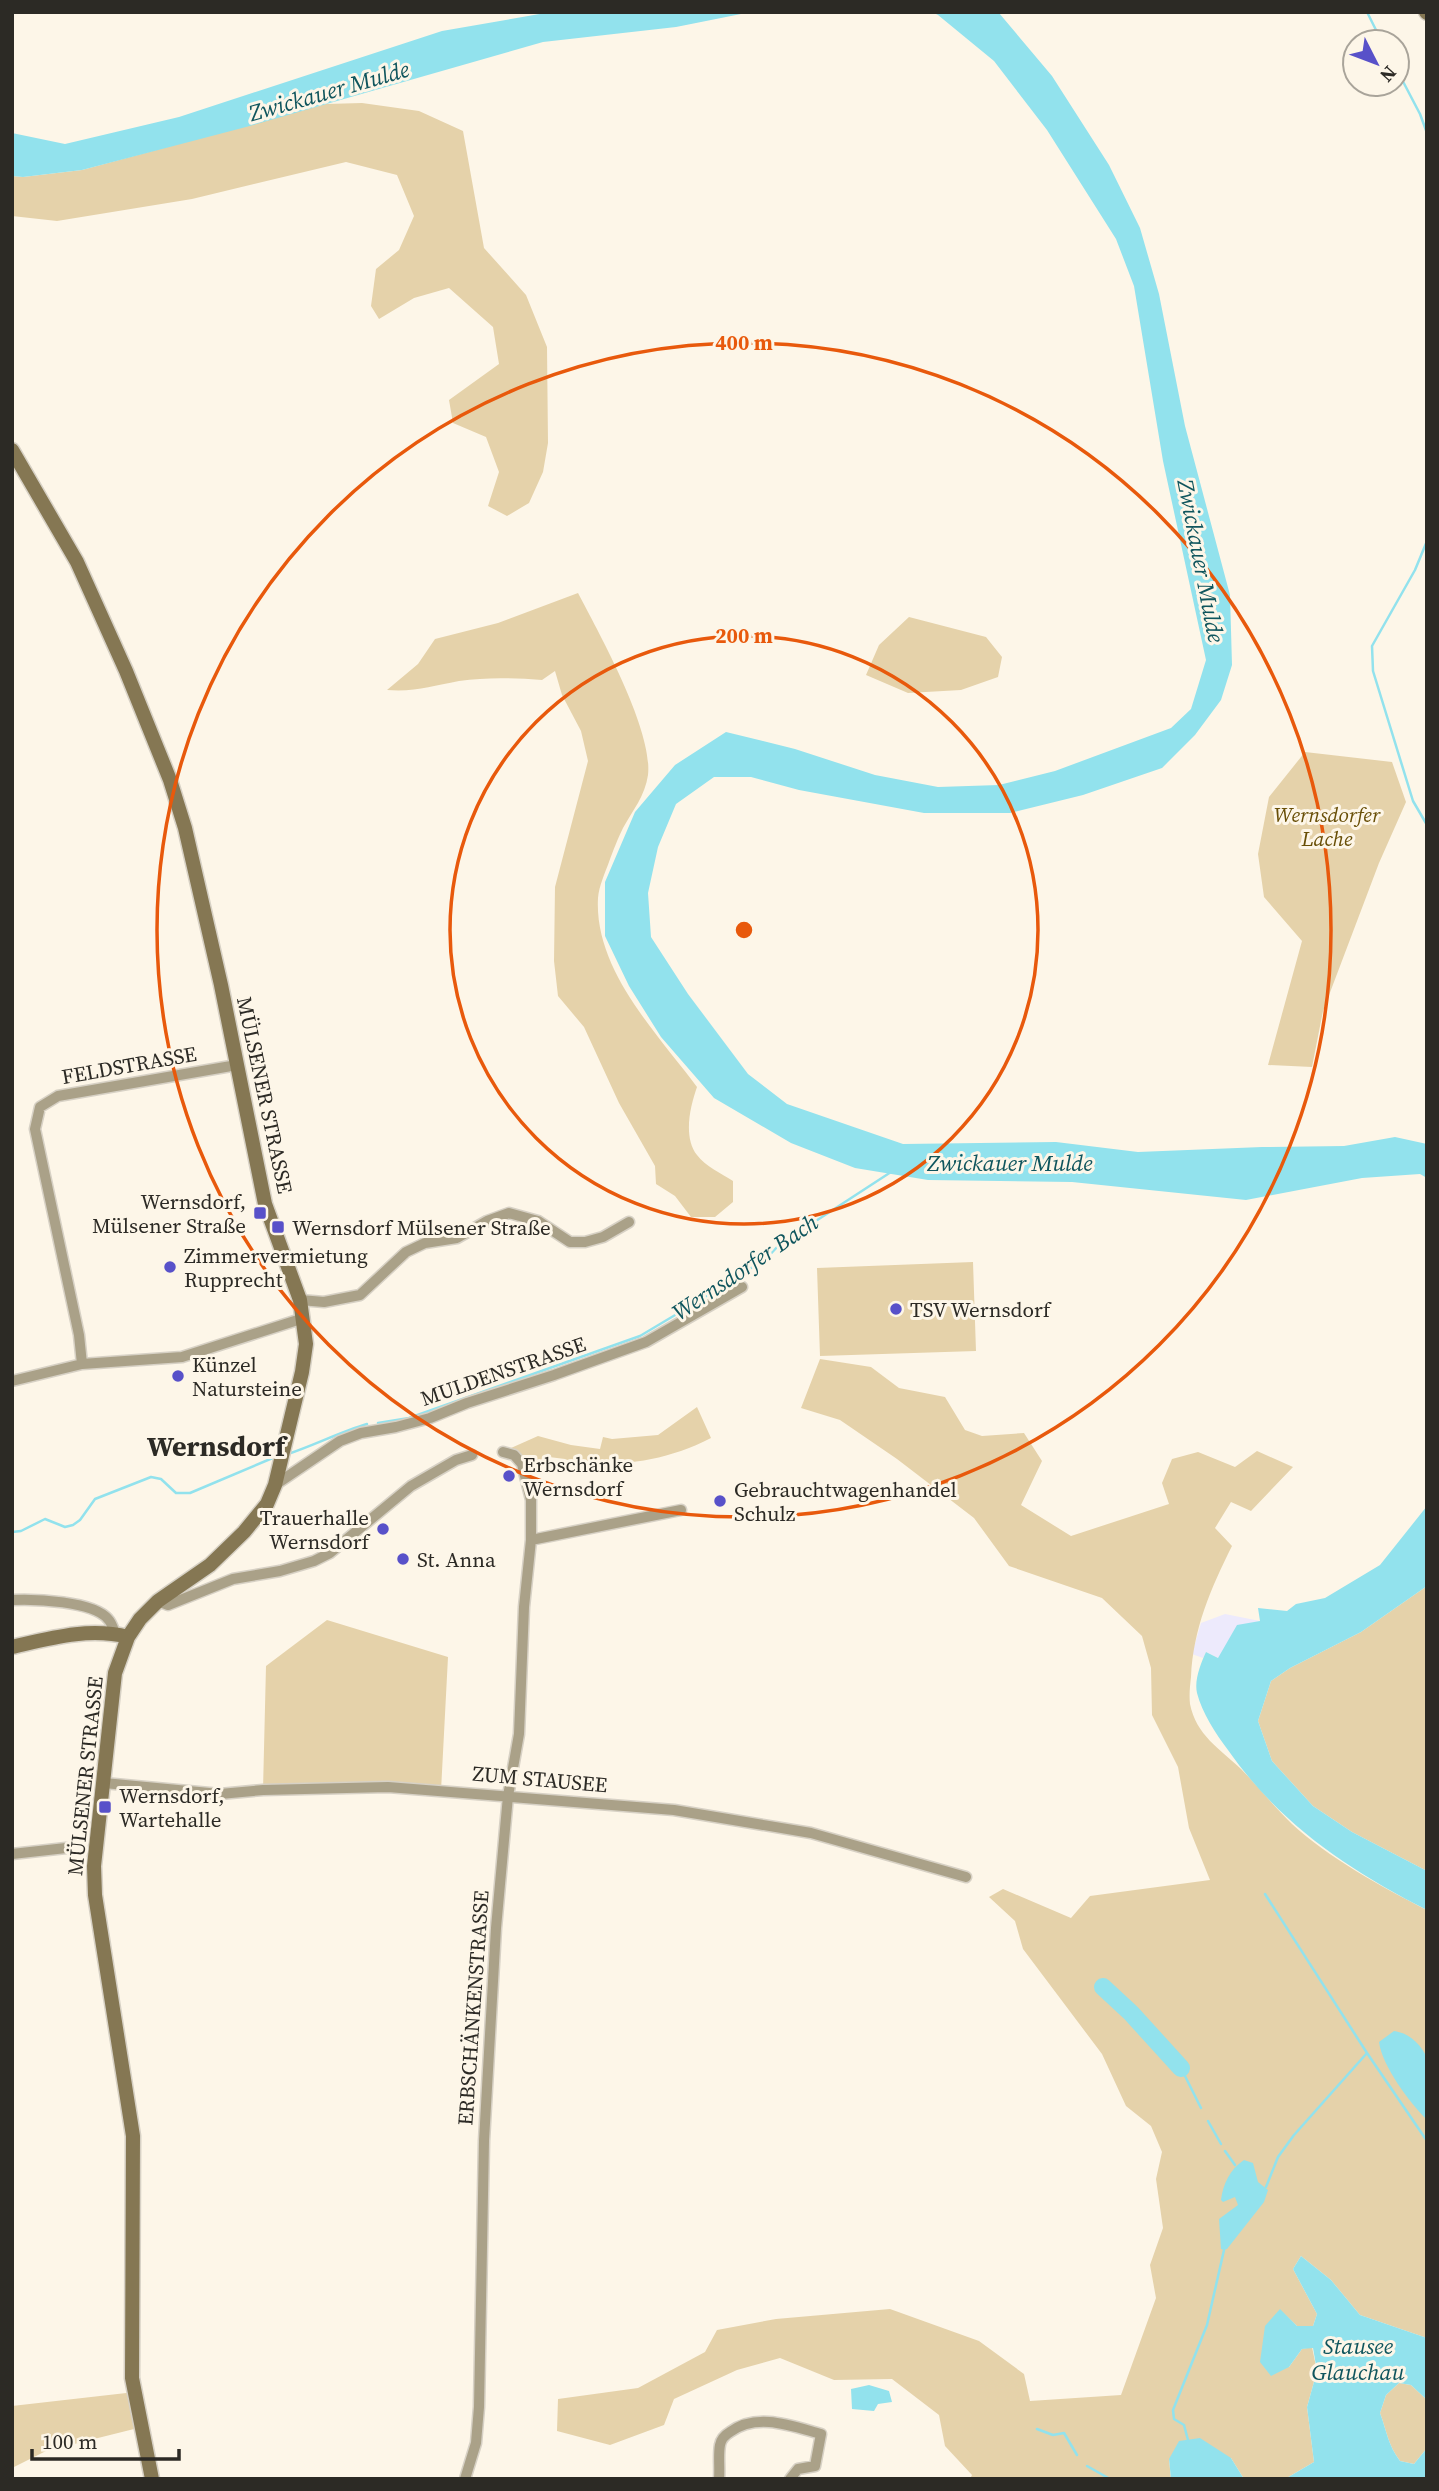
<svg xmlns="http://www.w3.org/2000/svg" width="1439" height="2491" viewBox="0 0 1439 2491" font-family="'Source Serif 4',serif">
<rect width="100%" height="100%" fill="#fdf6e8"/>
<path fill="#edeafc" d="M1225,1614L1260,1621L1218,1658L1206,1652L1203,1658L1192,1654L1201,1623Z"/>
<path fill="#e5d2aa" d="M362,103L419,111L463,131L484,248L526,295L547,347L548,443L543,472L529,503L507,516L488,506L499,472L486,437L453,423L449,400L499,364L493,327L449,288L414,298L379,319L371,306L376,269L399,250L414,216L397,175L346,162L192,199L57,221L12,216V176L23,177L82,170L326,104Z
M578,593C600,635 653,730 648,775C645,796 633,810 623,828C618,838 613,851 609,862C605,873 599,886 598,898C594,970 657,1033 697,1087C690,1107 683,1137 697,1155C705,1166 722,1174 733,1181V1202L715,1217H691L675,1196L656,1184L655,1166L619,1103L584,1027L558,996L554,961L555,887L588,761L581,731L562,695L555,671L542,680C514,678 487,677 459,681C432,686 416,692 387,690L418,664L435,639L498,623Z
M909,617L986,637L1002,657L998,677L961,690L908,693L866,675L879,645Z
M1305,752L1392,762L1406,802L1379,863L1323,1011L1312,1067L1268,1065L1302,941L1264,897L1258,854L1269,797Z
M973,1262L976,1351L820,1356L817,1268Z
M820,1359L871,1367L899,1388L945,1397L965,1430L982,1436L1024,1433L1042,1461L1021,1505L1071,1536L1169,1504L1162,1483L1172,1459L1198,1452L1235,1467L1257,1451L1293,1467L1251,1511L1231,1502L1215,1528L1232,1546C1211,1588 1193,1629 1191,1677C1190,1686 1189,1695 1190,1704C1196,1735 1220,1749 1241,1769C1259,1787 1274,1807 1292,1824C1326,1856 1385,1889 1427,1910V2338L1360,2315L1331,2280L1301,2256L1293,2269L1317,2314L1313,2326H1297L1280,2310L1289,2367L1302,2349L1312,2347L1317,2371L1307,2407L1314,2462L1285,2479H1244L1231,2458L1169,2459L1171,2479H970L972,2475L945,2446L939,2415L892,2379L834,2380L780,2358L737,2370L674,2399L664,2425L610,2445L557,2431L558,2399L638,2388L705,2352L717,2330L776,2319L890,2309L979,2341L1024,2374L1030,2401L1121,2395L1156,2298L1150,2265L1163,2228L1156,2179L1162,2152L1151,2126L1126,2106L1102,2054L1023,1949L1015,1921L989,1897L1003,1889L1071,1918L1090,1896L1210,1880L1189,1828L1178,1767L1152,1715L1151,1668L1142,1636L1102,1598L1009,1566L974,1518L897,1459L840,1420L801,1408Z
M697,1407L711,1438C670,1459 634,1464 588,1465L587,1461H581L582,1466L565,1459L549,1457L548,1464L524,1466L520,1455L511,1448L538,1436L571,1445L600,1449L603,1437L612,1439L658,1435Z
M1427,1586V1871L1352,1832L1313,1806L1272,1761L1258,1721L1271,1681L1290,1668L1361,1632Z
M327,1620L448,1657L441,1791L263,1790L266,1666Z
M1399,2383L1411,2385L1427,2400V2448L1414,2464L1400,2461C1388,2445 1387,2432 1380,2413L1386,2395Z
M135,2392L142,2427L46,2451L12,2468V2406Z"/>
<path fill="#92e2ed" d="M551,12H751L676,27L543,42L246,127L82,170L23,177L12,176V133L65,144L179,117L442,31Z
M932,12L999,13L1052,76L1109,165L1140,228L1159,294L1185,426L1230,595L1232,665L1221,700L1195,735L1162,768L1083,795L1010,813H924L799,790L751,777H714L676,804L658,847L648,893L651,937L688,994L748,1074L787,1104L903,1144L1056,1142L1138,1152L1262,1147L1344,1146L1395,1137L1427,1144V1178L1420,1174L1362,1178L1246,1200L1072,1182L928,1180L855,1168L791,1143L714,1098L661,1037L629,986L605,936V882L635,812L675,765L726,732L795,749L875,775L938,787L999,785L1055,771L1171,728L1191,709L1206,660L1163,461L1134,286L1116,239L1047,130L994,61L938,15Z
M1427,1506V1586L1361,1632L1290,1668L1271,1681L1258,1721L1272,1761L1313,1806L1352,1832L1427,1871V1910C1347,1869 1280,1824 1228,1750C1216,1734 1202,1713 1197,1693C1194,1680 1201,1663 1206,1652L1218,1658L1237,1625L1260,1621L1258,1608L1287,1611L1296,1604L1325,1598L1380,1565Z
M1394,2031C1409,2033 1421,2044 1427,2058C1430,2067 1427,2109 1427,2120C1410,2103 1382,2066 1379,2042Z
M1244,2160L1253,2163L1258,2182L1268,2190L1264,2202L1227,2249L1224,2250L1221,2249L1219,2219L1238,2205L1235,2197L1223,2202L1221,2200C1223,2184 1230,2169 1244,2160Z
M1301,2256L1331,2280L1360,2315L1427,2338V2400L1411,2385L1399,2383L1386,2395L1380,2413C1387,2432 1388,2445 1400,2461L1414,2464L1427,2448V2479H1285L1314,2462L1307,2407L1317,2371L1313,2348L1302,2349L1289,2367L1271,2376L1260,2362L1265,2326L1280,2309L1297,2326H1313L1317,2314L1293,2269Z
M869,2385L889,2391L892,2402L878,2404L874,2411L852,2409L851,2389Z
M1200,2438L1231,2458L1244,2479H1171L1169,2459L1179,2441Z"/>
<g fill="none" stroke-linecap="round" stroke-linejoin="round">
<path stroke="#92e2ed" stroke-width="2.5" d="M1367,12L1382,42
M1397,70L1420,114L1427,133
M1427,541L1415,570L1372,646L1373,671L1413,801L1427,825
M378,1423L409,1418L640,1336L702,1299L725,1282L764,1261L779,1245L891,1172
M288,1454C315,1445 340,1432 367,1424
M12,1532L21,1531L45,1519L65,1527L73,1525L80,1520L95,1499L151,1477L161,1479L176,1493H190L275,1457
M1265,1894L1367,2053L1427,2141
M1181,2068L1201,2108
M1208,2121L1221,2144
M1225,2151L1235,2165
M1266,2187L1278,2157L1294,2135L1367,2053
M1037,2429L1053,2435L1064,2433L1077,2455
M1188,2440L1184,2425L1174,2419L1173,2410L1207,2325L1224,2250
M1087,2466L1110,2479"/>
<path stroke="#92e2ed" stroke-width="18" d="M1103,1987L1131,2013L1181,2068"/>
<defs>
<path id="street" d="M300,1300L324,1302L360,1295L406,1252L425,1243L457,1238L487,1221L509,1213L538,1221L570,1242H585L603,1237L629,1222
M82,1364L182,1357L304,1318
M12,1381L82,1364L79,1335L35,1129L40,1107L58,1096L237,1065
M275,1485L340,1441L361,1433L396,1427L430,1418L467,1403L554,1375L646,1342L742,1287
M531,1540L681,1510
M12,1600C35,1599 93,1601 108,1619C112,1623 113,1628 115,1634
M158,1601L168,1605L233,1579L280,1571L314,1561L330,1553L411,1486L456,1460L472,1455
M104,1783L220,1794L263,1790L388,1787L674,1810L811,1833L966,1877
M12,1854L66,1848
M465,2479L476,2443L479,2407L484,2141L496,1928L508,1796L519,1734L524,1607L531,1540V1500L522,1464L514,1455L503,1452
M719,2479C720,2468 718,2455 720,2445C721,2439 725,2435 730,2432C757,2412 792,2426 821,2434L815,2466L798,2469L790,2479"/>
<path id="secondary" d="M1426,12L1427,13
M12,450L77,562L126,671L170,780L185,828L221,985L265,1204L300,1300L306,1344L302,1372L275,1485L267,1504L244,1532L210,1565L158,1601L140,1619L128,1637L115,1673L94,1866L95,1895L133,2136L132,2378L152,2479
M12,1647C51,1638 89,1627 128,1637"/>
</defs>
<use href="#street" stroke="#d7d1c5" stroke-width="13"/>
<use href="#secondary" stroke="#d7d1c5" stroke-width="17"/>
<use href="#street" stroke="#aaa188" stroke-width="10"/>
<use href="#secondary" stroke="#857753" stroke-width="14"/>
</g>
<g fill="none" stroke="#e8590c" stroke-width="3.5">
<circle cx="744" cy="930" r="294"/>
<circle cx="744" cy="930" r="587"/>
</g>
<g fill="#5851c9" stroke="#fdf6e8" stroke-width="2.5">
<rect x="253" y="1206" width="14" height="14" rx="3.5"/>
<rect x="271" y="1220" width="14" height="14" rx="3.5"/>
<circle cx="170" cy="1267" r="7"/>
<circle cx="896" cy="1309" r="7"/>
<circle cx="178" cy="1376" r="7"/>
<circle cx="509" cy="1476" r="7"/>
<circle cx="720" cy="1501" r="7"/>
<circle cx="383" cy="1529" r="7"/>
<circle cx="403" cy="1559" r="7"/>
<rect x="98" y="1800" width="14" height="14" rx="3.5"/>
</g>
<g text-anchor="middle" dominant-baseline="central" stroke-width="6" stroke-linejoin="round" paint-order="stroke">
<g font-size="21" font-style="italic" fill="#694f07" stroke="#fdf6e8">
<text x="1327" y="814">Wernsdorfer<tspan x="1327" dy="24">Lache</tspan></text>
</g>
<g font-size="21" fill="#2c2a25" stroke="#fdf6e8">
<text transform="translate(129 1065) rotate(-10)">FELDSTRASSE</text>
<text transform="translate(265 1095) rotate(78)">MÜLSENER STRASSE</text>
<text transform="translate(503 1371) rotate(-19)">MULDENSTRASSE</text>
<text transform="translate(85 1776) rotate(-84)">MÜLSENER STRASSE</text>
<text transform="translate(540 1779) rotate(5)">ZUM STAUSEE</text>
<text transform="translate(473 2008) rotate(-86)">ERBSCHÄNKENSTRASSE</text>
</g>
<g font-size="21" fill="#2c2a25" stroke="#fdf6e8" text-anchor="start">
<text x="246" y="1201" text-anchor="end">Wernsdorf,<tspan x="246" dy="24">Mülsener Straße</tspan></text>
<text x="292" y="1227">Wernsdorf Mülsener Straße</text>
<text x="184" y="1255">Zimmervermietung<tspan x="184" dy="24">Rupprecht</tspan></text>
<text x="910" y="1309">TSV Wernsdorf</text>
<text x="192" y="1364">Künzel<tspan x="192" dy="24">Natursteine</tspan></text>
<text x="523" y="1464">Erbschänke<tspan x="523" dy="24">Wernsdorf</tspan></text>
<text x="734" y="1489">Gebrauchtwagenhandel<tspan x="734" dy="24">Schulz</tspan></text>
<text x="369" y="1517" text-anchor="end">Trauerhalle<tspan x="369" dy="24">Wernsdorf</tspan></text>
<text x="417" y="1559">St. Anna</text>
<text x="119" y="1795">Wernsdorf,<tspan x="119" dy="24">Wartehalle</tspan></text>
</g>
<g font-size="23" font-style="italic" fill="#0f555d" stroke="#fdf6e8">
<text transform="translate(329 91) rotate(-16)">Zwickauer Mulde</text>
<text transform="translate(1201 561) rotate(79)">Zwickauer Mulde</text>
<text x="1010" y="1163">Zwickauer Mulde</text>
<text transform="translate(745 1267) rotate(-34)">Wernsdorfer Bach</text>
<text x="1358" y="2346">Stausee<tspan x="1358" dy="26">Glauchau</tspan></text>
</g>
<g font-size="28" font-weight="bold" fill="#2c2a25" stroke="#fdf6e8">
<text x="216" y="1446">Wernsdorf</text>
</g>
</g>
<circle cx="744" cy="930" r="10" fill="#e8590c" stroke="#fdf6e8" stroke-width="3.5"/>
<g font-size="21" text-anchor="middle" font-weight="bold" fill="#e8590c" stroke="#fdf6e8" stroke-width="6" stroke-linejoin="round" paint-order="stroke">
<text x="744" y="350">400 m</text>
<text x="744" y="643">200 m</text>
</g>
<rect width="1439" height="2491" fill="none" stroke="#2c2a25" stroke-width="28"/>
<g transform="translate(1376 63) rotate(132)"><circle r="33" fill="#fdf6e8" stroke="#a9a49a" stroke-width="2"/>
<path d="M0-5L12 26L0 18L-12 26Z" fill="#5851c9"/>
<text y="-10" font-size="19" font-weight="bold" text-anchor="middle" fill="#2c2a25">N</text>
</g>
<path d="M32 2449v10h147v-10" fill="none" stroke="#2c2a25" stroke-width="3.5"/>
<text x="42" y="2449" font-size="21" fill="#2c2a25" stroke="#fdf6e8" stroke-width="5" paint-order="stroke">100 m</text>
</svg>
